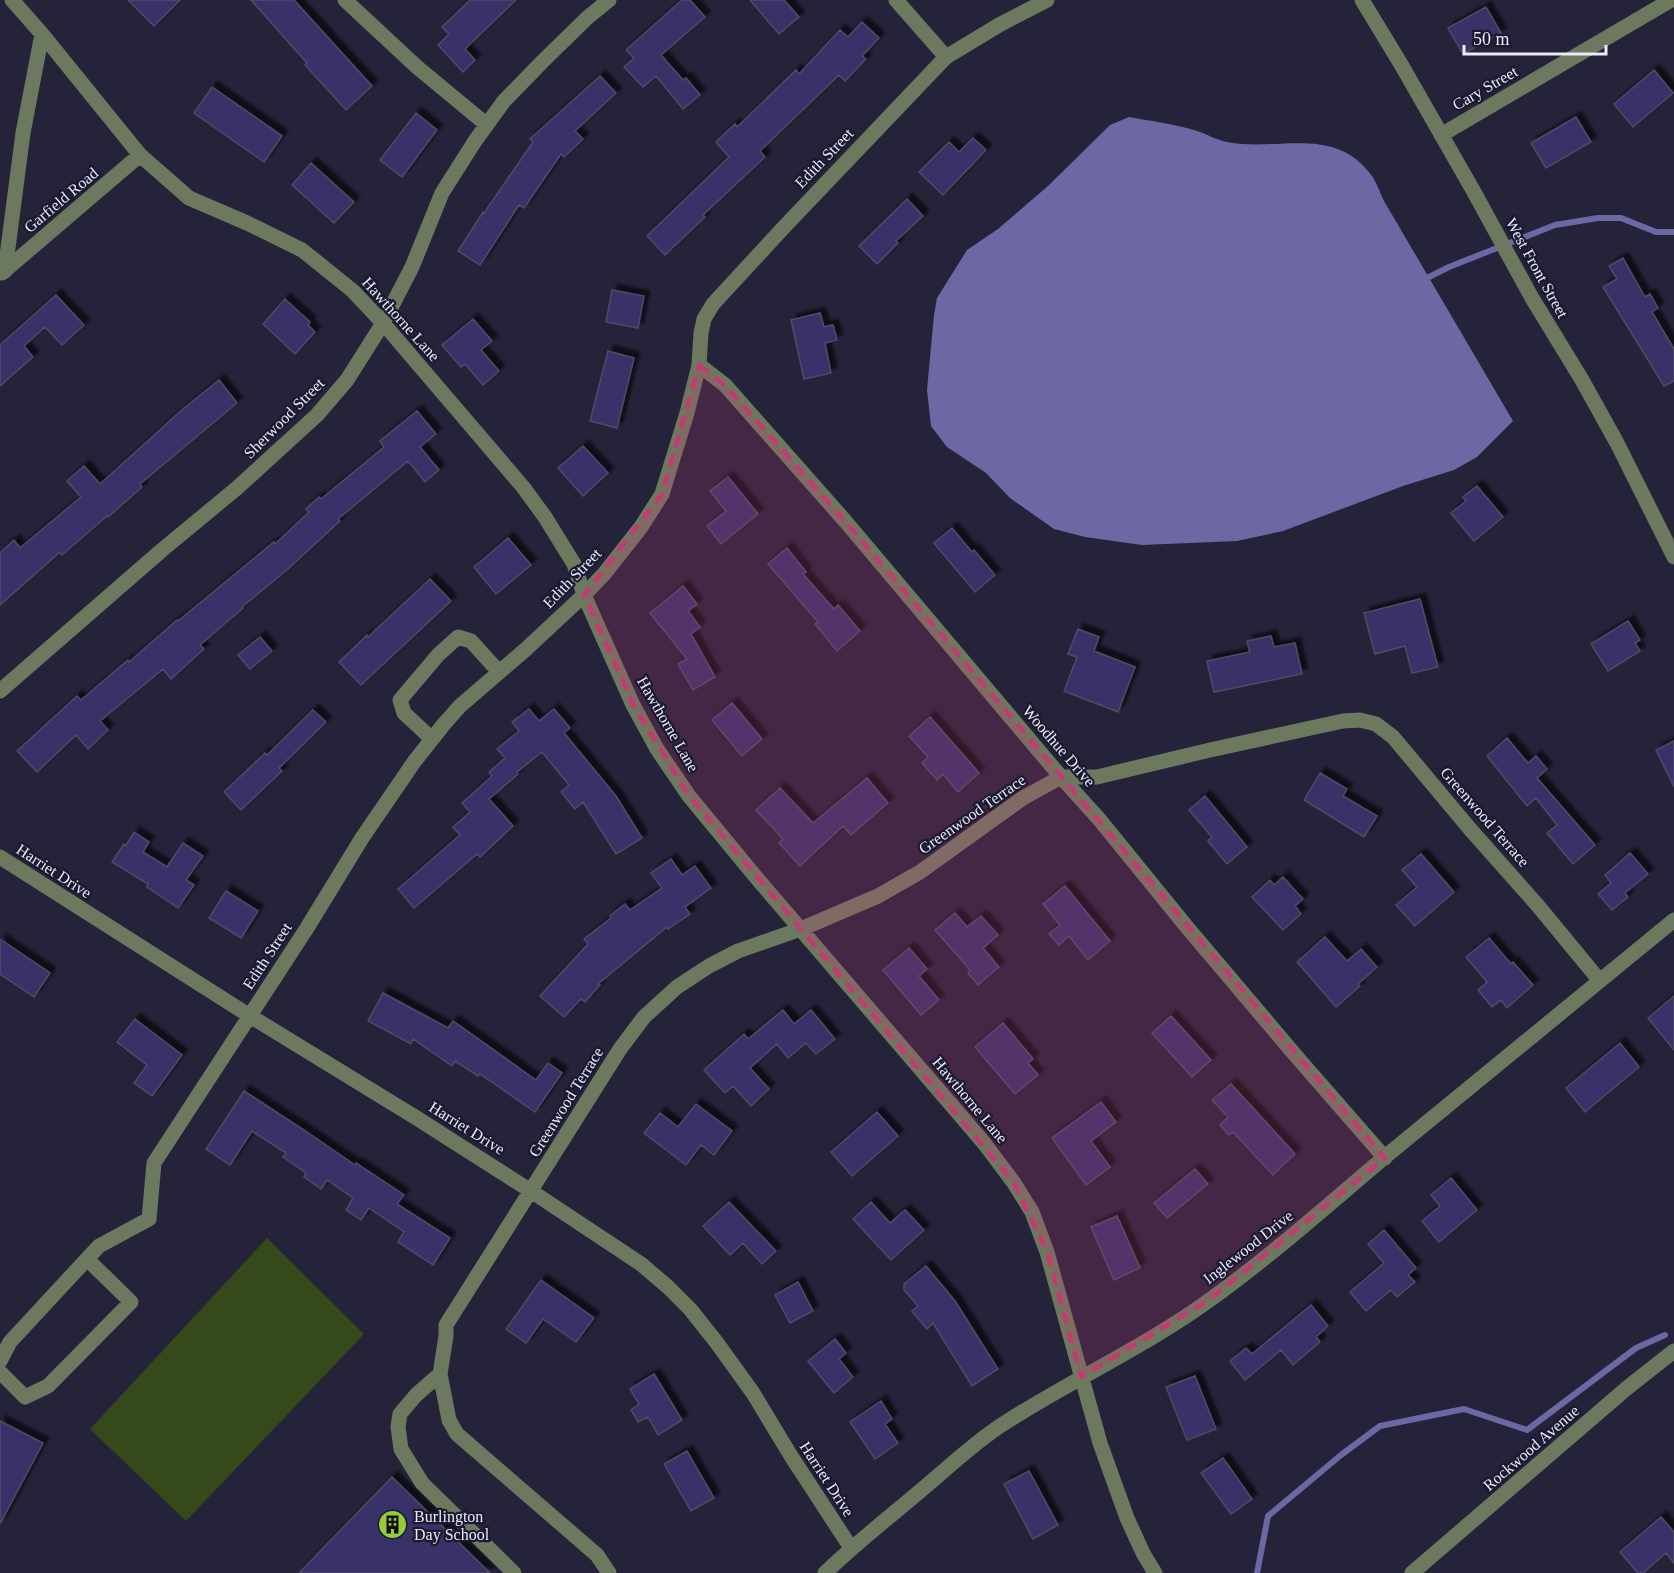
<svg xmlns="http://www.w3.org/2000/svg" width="1674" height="1573" viewBox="0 0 1674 1573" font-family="Georgia,serif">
<defs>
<filter id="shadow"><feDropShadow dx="5.5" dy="-5.5" stdDeviation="1.5" flood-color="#0009"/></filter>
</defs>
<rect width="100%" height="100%" fill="#242339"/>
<path fill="#36491a" d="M267,1238L364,1334L186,1521L90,1429Z"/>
<path fill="#6d68a4" d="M1129,117C1151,121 1175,124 1197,131C1207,134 1216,140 1227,142C1280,152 1334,124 1372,176C1377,183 1380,193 1384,201L1513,421L1477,457L1454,470L1403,486L1283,531L1237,541L1142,545L1085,537L1054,529L1010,498L986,473L947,447L931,426L927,390L934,315L937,298L967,250L998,229L1048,186L1110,125Z"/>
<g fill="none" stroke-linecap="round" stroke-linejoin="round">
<path stroke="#6d68a4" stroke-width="6" d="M1423,282L1429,277L1449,267L1555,225L1598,218H1621L1656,232H1674
M1257,1573L1268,1516L1341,1455L1380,1426L1464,1409L1527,1430L1636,1348L1665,1335"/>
</g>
<path fill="#393268" stroke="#4d4b65" stroke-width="1.5" filter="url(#shadow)" d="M128,0H180L154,26Z
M251,0H294L372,86L346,110L305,65L307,63Z
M470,0H516L465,49L475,60L463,72L438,45L449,34L442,27Z
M682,0H690L705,17L661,55L683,80L686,78L700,95L683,109L656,76L643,87L624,67L634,58L626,50Z
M750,0H784L799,17L779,34Z
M1486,7L1501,33L1463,54L1448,28Z
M862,22L879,38L862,56L866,59L845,81L839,75L760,151L765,157L703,215L705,217L665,255L647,236L729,157L716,142L735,124L737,127L796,70L799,74L840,30L848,37Z
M1654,70L1673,93L1633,127L1614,104Z
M600,76L616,93L575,131L583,139L564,157L561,154L524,208L519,205L480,265L458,251L483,212L484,213L533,142L530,139Z
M212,87L282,136L264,162L194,113Z
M416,113L437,130L402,177L380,160Z
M1576,117L1591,142L1546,168L1531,143Z
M973,138L986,150L943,195L919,172L949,142L959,152Z
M311,163L354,202L334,223L292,185Z
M907,199L923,216L896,241L898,243L877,264L859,246Z
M1623,258L1645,297L1650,294L1658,308L1652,312L1674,349V381L1664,386L1603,287L1617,279L1609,266Z
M612,290L644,296L638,328L606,322Z
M56,295L84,325L62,345L45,327L24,346L33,357L0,386V345Z
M285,299L310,322L308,325L315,332L295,354L263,324Z
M820,313L824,327L833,325L837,340L825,343L831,373L804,379L791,320Z
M473,319L492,341L481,350L499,371L483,385L465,364L461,367L442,345Z
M608,351L634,358L617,428L590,421Z
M219,380L237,403L140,484L142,487L108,517L107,516L62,555L60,552L0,605V553L14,540L20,548L81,497L67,481L84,466L100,484L183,409Z
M417,411L436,434L420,447L439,470L425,482L408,461L338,519L340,521L288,569L242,607L243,608L200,645L204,649L171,679L163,669L100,721L108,730L88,749L76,735L37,772L17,751L77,696L81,700L128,660L129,662L177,620L178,621L274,542L275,544L309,512L306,509L319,497L321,499L384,447L380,441Z
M583,446L608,473L583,496L558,468Z
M728,477L758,514L721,544L707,526L726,511L710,491Z
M1477,486L1503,517L1474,541L1451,513L1466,501L1463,497Z
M952,528L972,552L974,550L995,575L975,592L934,543Z
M508,538L531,565L496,594L474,567Z
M787,548L806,572L803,574L834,609L838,605L860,631L837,651L815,624L818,622L768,564Z
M430,579L451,601L361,685L339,662L367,635L368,637Z
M683,586L697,604L688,611L700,627L691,634L715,677L693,690L678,664L687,659L650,613Z
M1420,599L1438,667L1412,673L1405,646L1375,654L1364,613Z
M1628,621L1640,640L1635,643L1640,651L1608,671L1591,644Z
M1078,629L1099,637L1094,651L1135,667L1118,712L1064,691L1077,657L1068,654Z
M1271,636L1274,647L1295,643L1302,674L1214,692L1207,661L1250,652L1247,641Z
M260,637L272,651L250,669L238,655Z
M732,703L762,739L742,756L712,720Z
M529,709L539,721L554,709L570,728L564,733L616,796L642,838L616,854L583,802L575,809L561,792L569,785L542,752L517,772L518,774L489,799L513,826L480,857L477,854L414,908L398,889L460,835L453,827L470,812L462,803L492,776L489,772L505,758L497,749L519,731L512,722Z
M313,710L326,722L279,768L282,771L241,810L224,792L265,753L267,755Z
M930,717L979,773L958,792L943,774L937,780L922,763L928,757L909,736Z
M1507,738L1528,763L1536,756L1547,769L1537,778L1595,845L1573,864L1547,833L1557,825L1536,798L1527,806L1487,756Z
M1674,741V787L1656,750Z
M1320,773L1347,789L1343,796L1377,816L1364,837L1304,800Z
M867,778L888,803L851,835L843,826L800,866L779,843L783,839L756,810L780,788L813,823Z
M1205,796L1247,847L1227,864L1208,841L1212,837L1189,810Z
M134,832L149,842L143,852L167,867L183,843L203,856L186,880L194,885L178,908L147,887L148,884L112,862L124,844L126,845Z
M1630,853L1648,874L1625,893L1628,897L1612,910L1598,894L1611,883L1605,875Z
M1421,854L1454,892L1415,926L1396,905L1417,887L1402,870Z
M671,859L682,875L695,866L711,888L685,907L690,914L668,929L667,927L598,984L600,985L585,1002L581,999L564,1017L540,996L588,944L584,939L611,918L610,916L625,904L630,910L662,888L651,873Z
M1283,877L1303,899L1295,906L1301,914L1283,930L1252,897L1270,880L1274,885Z
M1065,886L1110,941L1088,960L1069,936L1059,945L1049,934L1060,925L1043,904Z
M226,891L258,911L241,938L209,918Z
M955,913L967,927L981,916L998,935L983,948L999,967L978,985L968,973L970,970L935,930Z
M1325,937L1347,961L1361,949L1377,967L1358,984L1360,986L1336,1007L1297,962Z
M1489,938L1511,964L1513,962L1533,985L1507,1008L1501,1000L1492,1007L1478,990L1487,982L1466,957Z
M0,939L50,973L34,997L0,974Z
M909,948L927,969L919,976L939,1000L921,1015L883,970Z
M383,993L448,1028L453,1021L536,1080L548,1063L562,1073L535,1112L480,1074L478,1076L455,1061L452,1066L413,1039L411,1044L368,1021Z
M1674,996V1050L1648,1018Z
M783,1010L794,1024L811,1010L835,1039L816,1054L806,1043L788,1058L777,1044L750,1068L769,1089L751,1106L733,1086L725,1093L704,1070L744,1034L748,1039Z
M1171,1016L1211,1060L1192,1077L1152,1033Z
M135,1019L182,1055L152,1096L134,1083L147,1065L117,1042Z
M1003,1023L1033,1059L1028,1063L1038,1075L1015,1094L975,1047Z
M1620,1043L1639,1067L1585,1112L1566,1088Z
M1231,1084L1295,1154L1273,1175L1233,1132L1229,1135L1220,1125L1228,1117L1212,1100Z
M244,1091L307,1132L355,1165L356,1163L404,1195L397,1204L450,1238L433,1265L398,1242L404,1232L369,1208L361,1220L346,1210L353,1198L327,1180L321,1189L304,1177L306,1173L283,1157L286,1153L252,1131L230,1165L206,1149Z
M1101,1102L1116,1122L1091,1141L1110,1167L1086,1185L1052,1138Z
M696,1104L732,1131L714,1155L701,1145L686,1165L644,1133L660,1113L678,1127Z
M877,1112L898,1136L852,1176L831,1152Z
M1195,1169L1208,1184L1167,1218L1154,1203Z
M1451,1178L1477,1210L1439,1242L1422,1221L1440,1206L1431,1195Z
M729,1202L776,1251L762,1264L743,1243L730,1255L703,1226Z
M871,1202L890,1223L905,1210L924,1230L891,1260L853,1219Z
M1117,1216L1140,1268L1114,1280L1091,1227Z
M1384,1230L1416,1268L1408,1275L1415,1282L1397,1297L1391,1290L1366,1311L1350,1292L1384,1263L1368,1244Z
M926,1266L955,1301L998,1369L972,1386L933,1323L927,1329L912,1311L918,1306L904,1290V1284Z
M541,1280L594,1318L576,1342L543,1319L526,1343L506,1329Z
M798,1282L813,1311L790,1323L775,1295Z
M1311,1305L1328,1326L1316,1337L1320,1342L1293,1365L1281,1350L1245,1380L1230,1361L1246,1348L1252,1354Z
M835,1339L846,1353L839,1359L853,1377L834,1393L808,1361Z
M654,1374L682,1420L658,1435L648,1417L638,1422L631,1410L639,1404L630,1389Z
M1195,1376L1216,1429L1187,1440L1166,1387Z
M881,1401L892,1419L885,1424L898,1443L875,1459L850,1422Z
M0,1421L43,1443L0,1524Z
M687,1451L714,1498L691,1511L664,1464Z
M1223,1458L1252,1499L1231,1514L1201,1473Z
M1029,1471L1058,1525L1033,1539L1004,1484Z
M392,1477L490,1573H299Z
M1661,1517L1674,1532V1563L1666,1553L1643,1573H1638L1620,1552Z"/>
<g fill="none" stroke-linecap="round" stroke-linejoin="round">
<path stroke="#6d795f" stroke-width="15" d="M12,0L42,34L140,155L189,198L247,223L302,250L353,291L383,323L523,487L545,517L574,564L584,595L633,705L657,749L689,796L755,876L984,1143L1014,1183L1032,1212L1047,1252L1100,1443L1127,1518L1143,1553L1155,1573
M345,0L417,67L487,125
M896,0L946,57
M1362,0L1402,66L1474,192L1532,298L1582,380L1617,443L1674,557
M1441,135L1671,0
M5,271L23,133L42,34
M2,273L140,155
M699,365L725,385L846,522L1061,777L1099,819L1186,926L1296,1056L1385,1158
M0,691L162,550L237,488L317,415L347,380L383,323L412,267L442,193L475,141L504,101L542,62L587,18L609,0
M432,739L404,713L400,700L438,655L458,637L471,641L499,672
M0,857L250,1016L415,1117L531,1191L641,1264L668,1287L690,1309L717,1343L753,1393L791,1456L851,1548
M0,1361L10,1342L99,1246L149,1219L154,1163L307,928L362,838L414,762L444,724L460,706L525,650L584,595L604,574L641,527L662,494L687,413L699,365L701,333L704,319L713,304L785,226L946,57L999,25L1047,0
M0,1372L25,1397L48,1386L131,1302L87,1259
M440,1374L416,1395L400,1414L398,1427L401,1449L422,1483L514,1573
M609,1573L597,1555L457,1434L449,1420L440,1374L446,1336V1325L620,1049L644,1017L677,987L709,966L738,951L801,929L878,896L920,872L1023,798L1061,777H1097L1210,750L1343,721L1360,720L1376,724L1393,737L1470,829L1539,907L1600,981
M825,1573C855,1544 887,1519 919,1492C947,1469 972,1444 1003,1424C1071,1380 1145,1347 1211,1299C1272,1255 1328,1205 1386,1156C1481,1077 1578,999 1674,920
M1412,1573L1627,1388L1674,1351"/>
</g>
<path fill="#c83873" fill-opacity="0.2" stroke="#c83873" stroke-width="4.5" stroke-dasharray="12 8" stroke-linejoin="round" d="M699,365L725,385L846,522L1385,1158L1209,1300L1081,1377L1047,1252L1014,1183L689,796L633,705L584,595L662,494Z"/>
<defs>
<symbol id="building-disc" viewBox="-11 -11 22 22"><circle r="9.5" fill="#97cc39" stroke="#1b192f"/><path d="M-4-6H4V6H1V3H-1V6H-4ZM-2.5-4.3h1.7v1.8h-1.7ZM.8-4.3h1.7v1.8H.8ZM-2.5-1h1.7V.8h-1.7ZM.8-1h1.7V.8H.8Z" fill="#111"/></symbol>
</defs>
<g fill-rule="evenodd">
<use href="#building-disc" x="376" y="1508" width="33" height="33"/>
</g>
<g text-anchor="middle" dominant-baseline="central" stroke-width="4.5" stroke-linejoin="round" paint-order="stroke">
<g font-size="16" fill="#eaeafa" stroke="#1b192f">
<text transform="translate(1485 88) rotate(-30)">Cary Street</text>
<text transform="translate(824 158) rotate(-46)">Edith Street</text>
<text transform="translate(61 200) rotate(-40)">Garfield Road</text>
<text transform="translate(1537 268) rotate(61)">West Front Street</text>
<text transform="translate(401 319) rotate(48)">Hawthorne Lane</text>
<text transform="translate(284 418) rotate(-45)">Sherwood Street</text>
<text transform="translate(572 578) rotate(-46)">Edith Street</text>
<text transform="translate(668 724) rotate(60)">Hawthorne Lane</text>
<text transform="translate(1059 746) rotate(49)">Woodhue Drive</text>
<text transform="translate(972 814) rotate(-35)">Greenwood Terrace</text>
<text transform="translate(1485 817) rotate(49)">Greenwood Terrace</text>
<text transform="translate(54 871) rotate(33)">Harriet Drive</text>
<text transform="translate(267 956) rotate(-57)">Edith Street</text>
<text transform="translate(970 1100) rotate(50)">Hawthorne Lane</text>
<text transform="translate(566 1102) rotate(-58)">Greenwood Terrace</text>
<text transform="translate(467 1128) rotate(32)">Harriet Drive</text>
<text transform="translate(1248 1247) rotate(-38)">Inglewood Drive</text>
<text transform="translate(1531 1448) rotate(-41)">Rockwood Avenue</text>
<text transform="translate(827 1479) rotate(57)">Harriet Drive</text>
</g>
<g font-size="16" fill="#eaeafa" stroke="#1b192f" text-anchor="start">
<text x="414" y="1516">Burlington<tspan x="414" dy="18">Day School</tspan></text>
</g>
</g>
<path d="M1464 45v9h142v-9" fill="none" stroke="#eaeafa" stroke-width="3"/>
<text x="1473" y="45" font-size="18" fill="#eaeafa" stroke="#1b192f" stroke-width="4.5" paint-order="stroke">50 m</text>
</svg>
